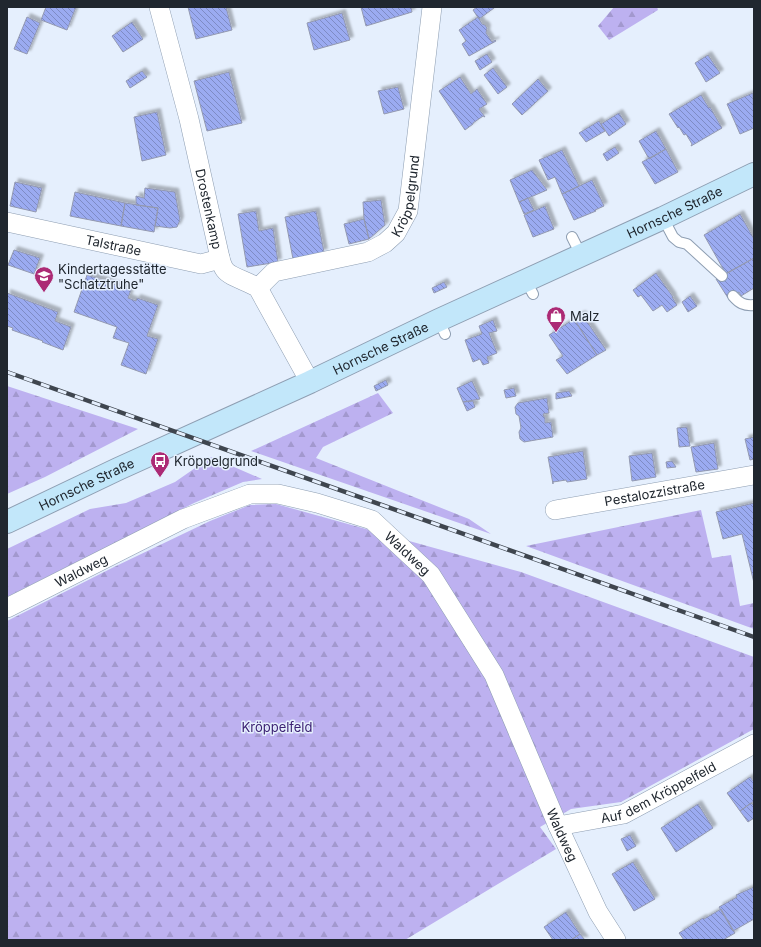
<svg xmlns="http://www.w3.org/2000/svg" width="761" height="947" viewBox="0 0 761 947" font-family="Inter,sans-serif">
<defs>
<pattern id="forest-firs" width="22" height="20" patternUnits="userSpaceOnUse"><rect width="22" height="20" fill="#bdb1f0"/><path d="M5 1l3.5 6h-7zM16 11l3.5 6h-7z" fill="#a298ce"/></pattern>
<pattern id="building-back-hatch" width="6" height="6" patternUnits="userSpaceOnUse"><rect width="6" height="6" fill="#9babf1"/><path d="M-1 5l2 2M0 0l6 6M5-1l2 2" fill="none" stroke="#7e8bc4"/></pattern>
<filter id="shadow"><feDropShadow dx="3.5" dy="-3.5" stdDeviation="1" flood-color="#0004"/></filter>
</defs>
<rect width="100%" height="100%" fill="#e5effd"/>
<path fill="url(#forest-firs)" d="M614,7H657L658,10L609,40L598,26Z
M7,386L138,429L45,477L7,494Z
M378,393L393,413L323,447L316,458L469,519L491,534L251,451Z
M211,457L262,479L243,482L194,503L7,597V549L90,509L126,503L175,482Z
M276,504L521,572L754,657V729L621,802L571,809L540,827L556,849L405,940H7V621L114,567L210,521L250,505Z
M701,510L712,558L731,555L740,606L754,603V629L526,546Z"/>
<path fill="url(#building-back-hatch)" stroke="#9399b0" filter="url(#shadow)" d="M46,7H76L67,30L41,20Z
M188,7H226L232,30L196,39Z
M361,7H411L412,12L366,26Z
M477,7H493L494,8L479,19L473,10Z
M342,13L350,40L314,50L307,23Z
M27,17L40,23L27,54L14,49Z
M478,17L482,24L485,25L487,28L486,33L492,42L495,40L496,41L469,56L462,44L466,41L459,30Z
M132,22L143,39L123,52L112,36Z
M487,54L492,62L480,70L475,61Z
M708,55L720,73L706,82L695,63Z
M493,68L507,87L498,94L484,75Z
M142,71L147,77L130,88L126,81Z
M229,72L242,123L207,131L194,81Z
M460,77L471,94L477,89L487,104L479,109L485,117L483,116L473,123V124L465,130L439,91Z
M538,79L548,91L522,115L512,104Z
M398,87L404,109L384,114L378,91Z
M753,93L754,128L740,134L727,104Z
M701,95L709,108L710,107L722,128L691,146L692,144L686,134L684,135L679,127L678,128L669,114Z
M157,112L166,155L142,161L134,117Z
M619,113L626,124L609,136L601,124Z
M599,121L605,131L586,142L579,133Z
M656,131L666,149L649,159L639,141Z
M615,147L619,153L607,161L603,154Z
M666,149L678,172L655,184L642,162Z
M562,150L579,186L562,194L555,177L548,180L539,160Z
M532,170L547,190L519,202L510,180Z
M592,180L604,206L595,210L596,211L574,220L562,194Z
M15,182L42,188L36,212L10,206Z
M145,188L175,192L180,220L177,227L170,228L155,226L158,208L136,205V196L144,198Z
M75,192L125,203L121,226L70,216Z
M528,198L534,210L524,214L519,202Z
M381,200L385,225L369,239L364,219L363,202Z
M125,203L158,208L154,232L121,226Z
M545,206L554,229L533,237L524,215Z
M256,211L259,231L273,228L278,262L247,267L238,214Z
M316,211L324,252L293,259L285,217Z
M740,214L754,239V258L726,274L704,235Z
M364,219L369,239L349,244L344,224Z
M14,250L40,258L34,274L8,265Z
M754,258V288L741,296L739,292L728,298L716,279Z
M656,273L673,297H672L677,305L667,312L662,305L653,311L641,295L638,297L633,290Z
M87,275L131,290L128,298L136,301L137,298L158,305L147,336L158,339L146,374L121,365L129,343L113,338L117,327L74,312Z
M444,282L447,287L434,293L432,288Z
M7,293L58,312L55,321L71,327L63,350L42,342L43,341L12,330L13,328L7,326Z
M690,296L697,306L688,312L682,302Z
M582,314L606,350L597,355L574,319Z
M574,319L597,355L567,374L556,360L563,356L549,335Z
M493,320L497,331L489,333L497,353L487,357L489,363L483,365L480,359L473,362L465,340L482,334L479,326Z
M386,380L388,385L376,391L374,386Z
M472,381L480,399L463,402L457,388Z
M514,388L516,396L506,398L504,390Z
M569,391L572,396L556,399V393Z
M547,398L549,413L543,414L544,417H545V423L551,422L553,437L524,442L520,439L519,432L521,428L519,416L516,414L515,407L518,403Z
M473,401L475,407L467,411L463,402Z
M687,427L690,446L679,447L677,428Z
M754,437V459L750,460L745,439Z
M714,443L718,469L696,472L691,447Z
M583,451L587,479L567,482L566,480L553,482V484L548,457Z
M652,453L656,477L632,481L629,456Z
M672,461L676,467L667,468L666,462Z
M754,503V583L742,534L723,539L716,512Z
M750,777L754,782V801L740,811L727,793Z
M751,803L754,806V818L748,822L740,811Z
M698,804L713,828L676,852L661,828Z
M630,835L636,846L627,851L621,839Z
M633,862L655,899L634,911L612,874Z
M754,887V919L733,931L719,907L737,897L736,895Z
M721,909L735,933L723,940H684L679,933L703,918L704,919Z
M566,912L580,934L571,940H553L544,927Z
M580,934L585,940H571Z"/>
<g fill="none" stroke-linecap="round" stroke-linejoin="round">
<defs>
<path id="lane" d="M663,218L673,237L679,242L687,244L722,276
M572,237L581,255
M526,281L533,294
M733,296C739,303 744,306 754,305
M439,320L445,334"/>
<g id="street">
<path id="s1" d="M159,7L189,119L220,258C221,262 222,266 225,270C230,277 250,282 258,288L310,382"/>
<path id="s2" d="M7,222L201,264L216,260L220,258"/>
<path id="s3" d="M258,288L274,272L368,252L385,243L396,233L408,211L432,7"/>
<path id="s4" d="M555,510L754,475"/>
<path id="s5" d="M7,608L183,519L250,494H278L317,503L372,520L431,575L494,675L558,826L598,912L616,940"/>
<path id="s6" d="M558,826L624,814L754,744"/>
</g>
<g id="secondary">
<path id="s7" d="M7,522L118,469L310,382L439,320L663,218L754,174"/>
</g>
</defs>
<use href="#lane" stroke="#8e9eb2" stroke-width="12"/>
<use href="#street" stroke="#8e9eb2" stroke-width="20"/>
<use href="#secondary" stroke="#8e9eb2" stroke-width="24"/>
<use href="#lane" stroke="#fff" stroke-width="10"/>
<use href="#street" stroke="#fff" stroke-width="19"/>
<use href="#secondary" stroke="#c2e7fa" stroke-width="22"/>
<defs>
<path id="rail" d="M7,372L754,637"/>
</defs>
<use href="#rail" stroke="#3f464f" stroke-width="4.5"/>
<use href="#rail" stroke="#e5effd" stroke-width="3" stroke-dasharray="9" stroke-linecap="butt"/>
</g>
<defs>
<symbol id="school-pin" viewBox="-11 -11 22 30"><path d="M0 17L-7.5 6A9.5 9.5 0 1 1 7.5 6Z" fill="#ac2a75" stroke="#e5effd"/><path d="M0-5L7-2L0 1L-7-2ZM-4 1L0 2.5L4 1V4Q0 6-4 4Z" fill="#fff"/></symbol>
<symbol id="shop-pin" viewBox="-11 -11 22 30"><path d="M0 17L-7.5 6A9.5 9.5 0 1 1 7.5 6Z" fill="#ac2a75" stroke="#e5effd"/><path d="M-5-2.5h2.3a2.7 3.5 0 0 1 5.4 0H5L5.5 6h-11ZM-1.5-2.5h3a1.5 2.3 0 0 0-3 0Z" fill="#fff"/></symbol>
<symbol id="bus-pin" viewBox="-11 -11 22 30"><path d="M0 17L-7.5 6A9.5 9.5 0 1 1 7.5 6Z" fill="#ac2a75" stroke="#e5effd"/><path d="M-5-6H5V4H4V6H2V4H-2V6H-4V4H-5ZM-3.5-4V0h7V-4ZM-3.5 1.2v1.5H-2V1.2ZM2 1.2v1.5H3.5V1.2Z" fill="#fff"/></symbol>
</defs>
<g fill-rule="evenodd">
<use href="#school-pin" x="33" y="265" width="22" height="30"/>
<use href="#shop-pin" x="545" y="305" width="22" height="30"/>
<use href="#bus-pin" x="149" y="450" width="22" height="30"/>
</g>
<g text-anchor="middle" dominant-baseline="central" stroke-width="3" stroke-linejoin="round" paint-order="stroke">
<g font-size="13" fill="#20272f" stroke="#e5effd">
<text stroke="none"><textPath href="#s3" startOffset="192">Kröppelgrund</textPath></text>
<text stroke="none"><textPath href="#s1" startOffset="208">Drostenkamp</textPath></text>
<text stroke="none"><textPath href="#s7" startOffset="736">Hornsche Straße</textPath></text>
<text stroke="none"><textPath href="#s2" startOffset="109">Talstraße</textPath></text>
<text stroke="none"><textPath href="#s7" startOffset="412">Hornsche Straße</textPath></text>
<text stroke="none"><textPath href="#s7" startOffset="88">Hornsche Straße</textPath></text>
<text stroke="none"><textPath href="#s4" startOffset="101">Pestalozzistraße</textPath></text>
<text stroke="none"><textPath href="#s5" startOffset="443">Waldweg</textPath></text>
<text stroke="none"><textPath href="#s5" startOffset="83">Waldweg</textPath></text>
<text stroke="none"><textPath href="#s6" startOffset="107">Auf dem Kröppelfeld</textPath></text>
<text stroke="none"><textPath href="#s5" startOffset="767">Waldweg</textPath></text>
</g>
<g font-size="13" fill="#20272f" stroke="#e5effd" text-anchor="start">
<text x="58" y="269">Kindertagesstätte<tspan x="58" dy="15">"Schatztruhe"</tspan></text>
<text x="570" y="316">Malz</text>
<text x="174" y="461">Kröppelgrund</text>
</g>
<g font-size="13" fill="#3c2173" stroke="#e5effd">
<text x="277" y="727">Kröppelfeld</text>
</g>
</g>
<rect width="761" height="947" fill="none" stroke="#20272f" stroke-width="16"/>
</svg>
